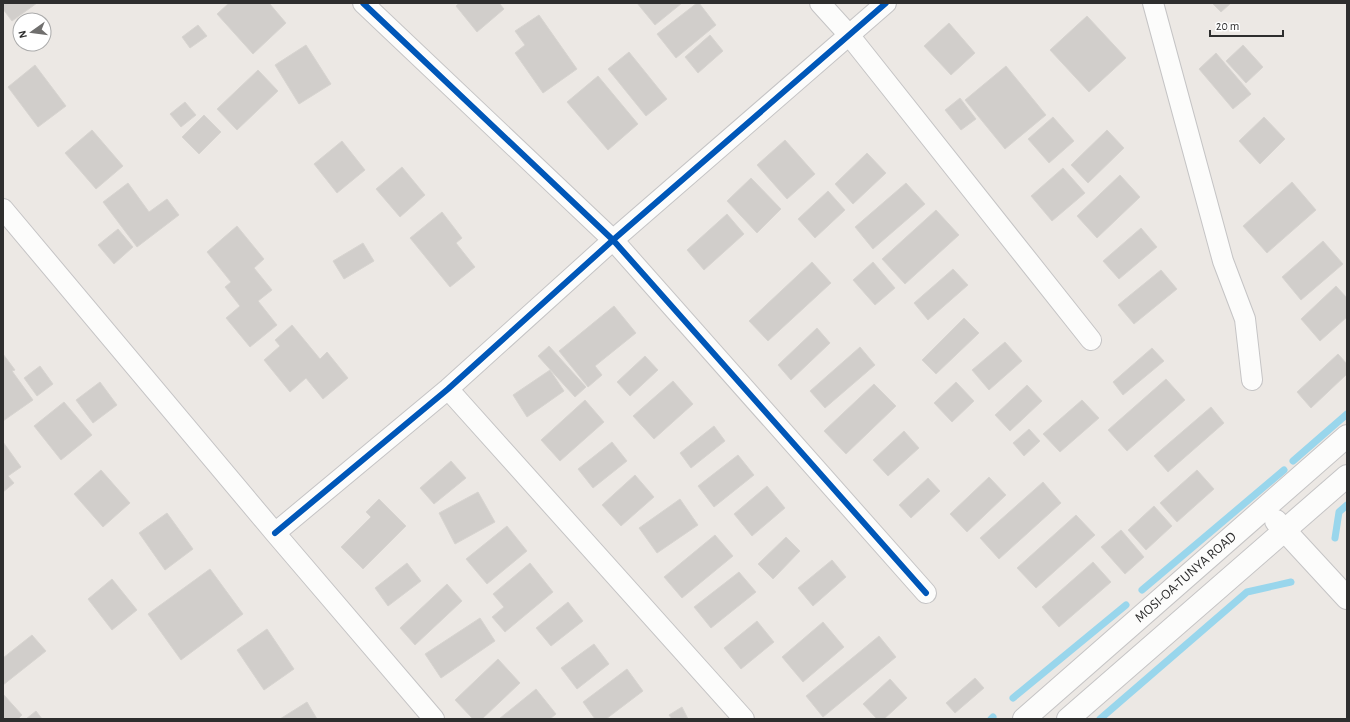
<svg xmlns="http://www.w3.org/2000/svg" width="1350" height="722" viewBox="0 0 1350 722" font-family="'Alegreya Sans',sans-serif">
<rect width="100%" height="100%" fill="#ece8e4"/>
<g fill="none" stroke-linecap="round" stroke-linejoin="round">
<path stroke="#99d6ec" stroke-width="7" d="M1293,461L1347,414
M1335,538L1339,512L1347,505
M1142,590L1284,470
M1013,698L1126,605
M991,719L993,717
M1100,719L1247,592L1291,582"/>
</g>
<path fill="#d1cecb" stroke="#d7d4d0" d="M3,3H37L12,21L3,9Z
M229,3H269L286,23L253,54L217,14Z
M459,3H499L504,9L477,32L456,6Z
M637,3H682L655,25Z
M697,3H699L716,25L676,58L657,34Z
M1212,3H1231L1221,12Z
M539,15L577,69L543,93L515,53L525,45L515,31Z
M1087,16L1126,58L1089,92L1050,50Z
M949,23L975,53L951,75L924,46Z
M198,25L207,36L190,48L182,37Z
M710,35L723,51L698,73L685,57Z
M306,45L331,84L299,104L275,65Z
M1243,45L1263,67L1246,83L1226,61Z
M629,52L667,99L646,116L608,69Z
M1216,53L1251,94L1233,109L1199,69Z
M35,65L66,106L38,127L8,87Z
M1006,66L1046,115L1005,149L965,100Z
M258,70L278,91L237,130L217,109Z
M598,76L638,124L608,150L567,102Z
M960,98L976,119L961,130L945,110Z
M185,102L196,115L181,127L170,114Z
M204,115L221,132L199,154L182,137Z
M1053,117L1074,141L1049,163L1028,139Z
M1264,117L1285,139L1260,164L1239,141Z
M92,130L123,166L96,189L65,153Z
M1107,130L1124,148L1088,183L1071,165Z
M785,140L815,174L787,199L757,165Z
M342,141L365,170L337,193L314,164Z
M867,153L886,173L853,204L835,184Z
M402,167L425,195L400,217L376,189Z
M1063,168L1085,193L1052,221L1031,196Z
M1120,175L1140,197L1097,238L1077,216Z
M751,178L781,209L757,233L727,201Z
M1292,182L1316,210L1267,253L1243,226Z
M128,183L149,212L167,199L179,215L137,247L103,202Z
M906,183L925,204L873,249L855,227Z
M828,191L845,210L815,238L798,219Z
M936,210L959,235L905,284L882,259Z
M442,212L462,238L456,243L475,267L450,287L410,238Z
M727,214L744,234L704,270L687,250Z
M237,226L264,259L254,268L272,290L258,301L277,325L250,347L226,318L240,306L225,287L231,282L207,252Z
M1141,228L1157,247L1119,279L1103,261Z
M118,229L133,247L114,264L98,245Z
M1323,241L1343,264L1301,300L1282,277Z
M363,243L374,261L344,279L333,261Z
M812,262L831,283L768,341L749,321Z
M873,262L895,288L875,305L853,280Z
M953,269L968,285L928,320L914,303Z
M1161,270L1177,289L1134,324L1118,305Z
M1336,286L1347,298V317L1320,341L1301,319Z
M614,306L636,333L595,366L602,375L588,387L559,351Z
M964,318L979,333L936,374L922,360Z
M292,325L320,359L327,352L348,378L323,399L306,378L290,392L264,360L280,346L275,340Z
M817,328L830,343L791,380L778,365Z
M1005,342L1022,361L989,390L972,370Z
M549,346L586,387L575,397L538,356Z
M860,347L875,365L825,408L810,391Z
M1152,348L1164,361L1123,395L1113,382Z
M3,354L15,370L12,371L33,400L3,421Z
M1338,354L1347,364V374L1311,408L1297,392Z
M645,356L658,370L630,396L617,382Z
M40,366L53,384L37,396L24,378Z
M550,370L564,391L527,417L513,395Z
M1166,379L1185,400L1127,451L1108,430Z
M673,381L693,404L654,439L633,416Z
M100,382L117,405L93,423L76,400Z
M956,382L974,401L952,422L934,403Z
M874,384L896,406L846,454L824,431Z
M1027,385L1042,401L1010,431L995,415Z
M585,400L604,422L560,461L541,440Z
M1082,400L1099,418L1060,452L1043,434Z
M64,402L92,435L61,460L34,426Z
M1211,407L1224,423L1168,472L1154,456Z
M714,426L725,441L691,468L680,453Z
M1029,429L1040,441L1024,456L1013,443Z
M904,431L919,448L888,476L873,460Z
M3,442L21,467L8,476L14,483L3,492Z
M612,442L627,461L593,488L578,469Z
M738,455L754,475L714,507L698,486Z
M451,461L466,478L434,504L420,488Z
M101,470L130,503L103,527L74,494Z
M1197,470L1214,489L1177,522L1160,503Z
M635,475L654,497L621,526L602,505Z
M989,477L1006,495L967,532L950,514Z
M928,478L940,491L911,518L899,505Z
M1043,482L1061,503L999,559L980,538Z
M767,486L785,508L752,536L734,514Z
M478,492L495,522L455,544L439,513Z
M379,499L406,526L363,569L341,547L371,517L366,512Z
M680,499L698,525L657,553L639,528Z
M1154,506L1172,526L1146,550L1128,530Z
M167,513L193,549L165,570L139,533Z
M1076,515L1095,535L1036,588L1017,568Z
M507,526L527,551L487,584L466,559Z
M1121,530L1144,557L1125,574L1101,547Z
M715,535L733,556L682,598L664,577Z
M786,537L800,551L773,579L758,564Z
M832,560L846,577L813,606L798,588Z
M1093,562L1111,582L1059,627L1042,607Z
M407,563L421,581L388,606L375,588Z
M530,563L553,592L505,632L492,617L504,607L493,594Z
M210,569L243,614L181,660L148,614Z
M739,572L756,592L711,628L694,607Z
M112,579L137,610L112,630L88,599Z
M447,584L462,601L415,645L400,628Z
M568,602L583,621L551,646L536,628Z
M480,618L495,641L441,678L425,654Z
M757,621L774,642L741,669L724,648Z
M823,622L844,647L803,682L782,657Z
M267,629L294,669L264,690L237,650Z
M32,635L46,651L3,685V658Z
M879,636L896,657L823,717L806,696Z
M594,644L609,664L577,689L561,668Z
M498,659L520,683L482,719H473L455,700Z
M627,669L643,691L606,719H595L583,702Z
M975,678L984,688L955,713L946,703Z
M890,679L907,698L884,719H877L863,704Z
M536,689L556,714L550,719H499Z
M3,694L22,715L18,719H3Z
M307,702L317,719H280Z
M682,707L688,719H672L669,715Z
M36,711L42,719H26Z"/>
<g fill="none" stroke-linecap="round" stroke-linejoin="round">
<defs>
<path id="street" d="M363,3L613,240L926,593
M820,3L849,35L1091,340
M1153,3L1223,261L1245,319L1252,380
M3,209L275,533L434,719
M448,389L744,719
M275,533L448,389L613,240L886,3"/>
<g id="secondary">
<path d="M1276,521L1347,598"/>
<path id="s1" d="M1024,719L1347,436"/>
<path d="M1068,719L1347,476"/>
</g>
</defs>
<use href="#street" stroke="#c5c4c5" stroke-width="22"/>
<use href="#secondary" stroke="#c5c4c5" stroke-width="24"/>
<use href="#street" stroke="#fcfcfb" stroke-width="20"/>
<use href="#secondary" stroke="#fcfcfb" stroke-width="22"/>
<defs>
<path id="cycleway" d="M363,3L613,240L926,593
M275,533L448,389L613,240L886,3"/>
</defs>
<use href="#cycleway" stroke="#fff" stroke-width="8"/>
<use href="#cycleway" stroke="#0057b8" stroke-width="6"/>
</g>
<g text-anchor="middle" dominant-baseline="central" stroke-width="3.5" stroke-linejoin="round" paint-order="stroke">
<g font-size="14" fill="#2e2e2e" stroke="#fff">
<text stroke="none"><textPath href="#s1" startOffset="215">MOSI-OA-TUNYA ROAD</textPath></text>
</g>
</g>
<rect width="1350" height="722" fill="none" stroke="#2e2e2e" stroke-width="8"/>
<g transform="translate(32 32) rotate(256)"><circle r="19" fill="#ffffff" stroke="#ababab"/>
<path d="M0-3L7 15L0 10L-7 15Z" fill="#706f6e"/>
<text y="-6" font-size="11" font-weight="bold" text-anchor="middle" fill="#2e2e2e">N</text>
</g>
<path d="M1210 30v6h73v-6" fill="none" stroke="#2e2e2e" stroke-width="2"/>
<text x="1216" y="30" font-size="12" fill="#2e2e2e" stroke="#ffffff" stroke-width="3" paint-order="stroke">20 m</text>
</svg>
